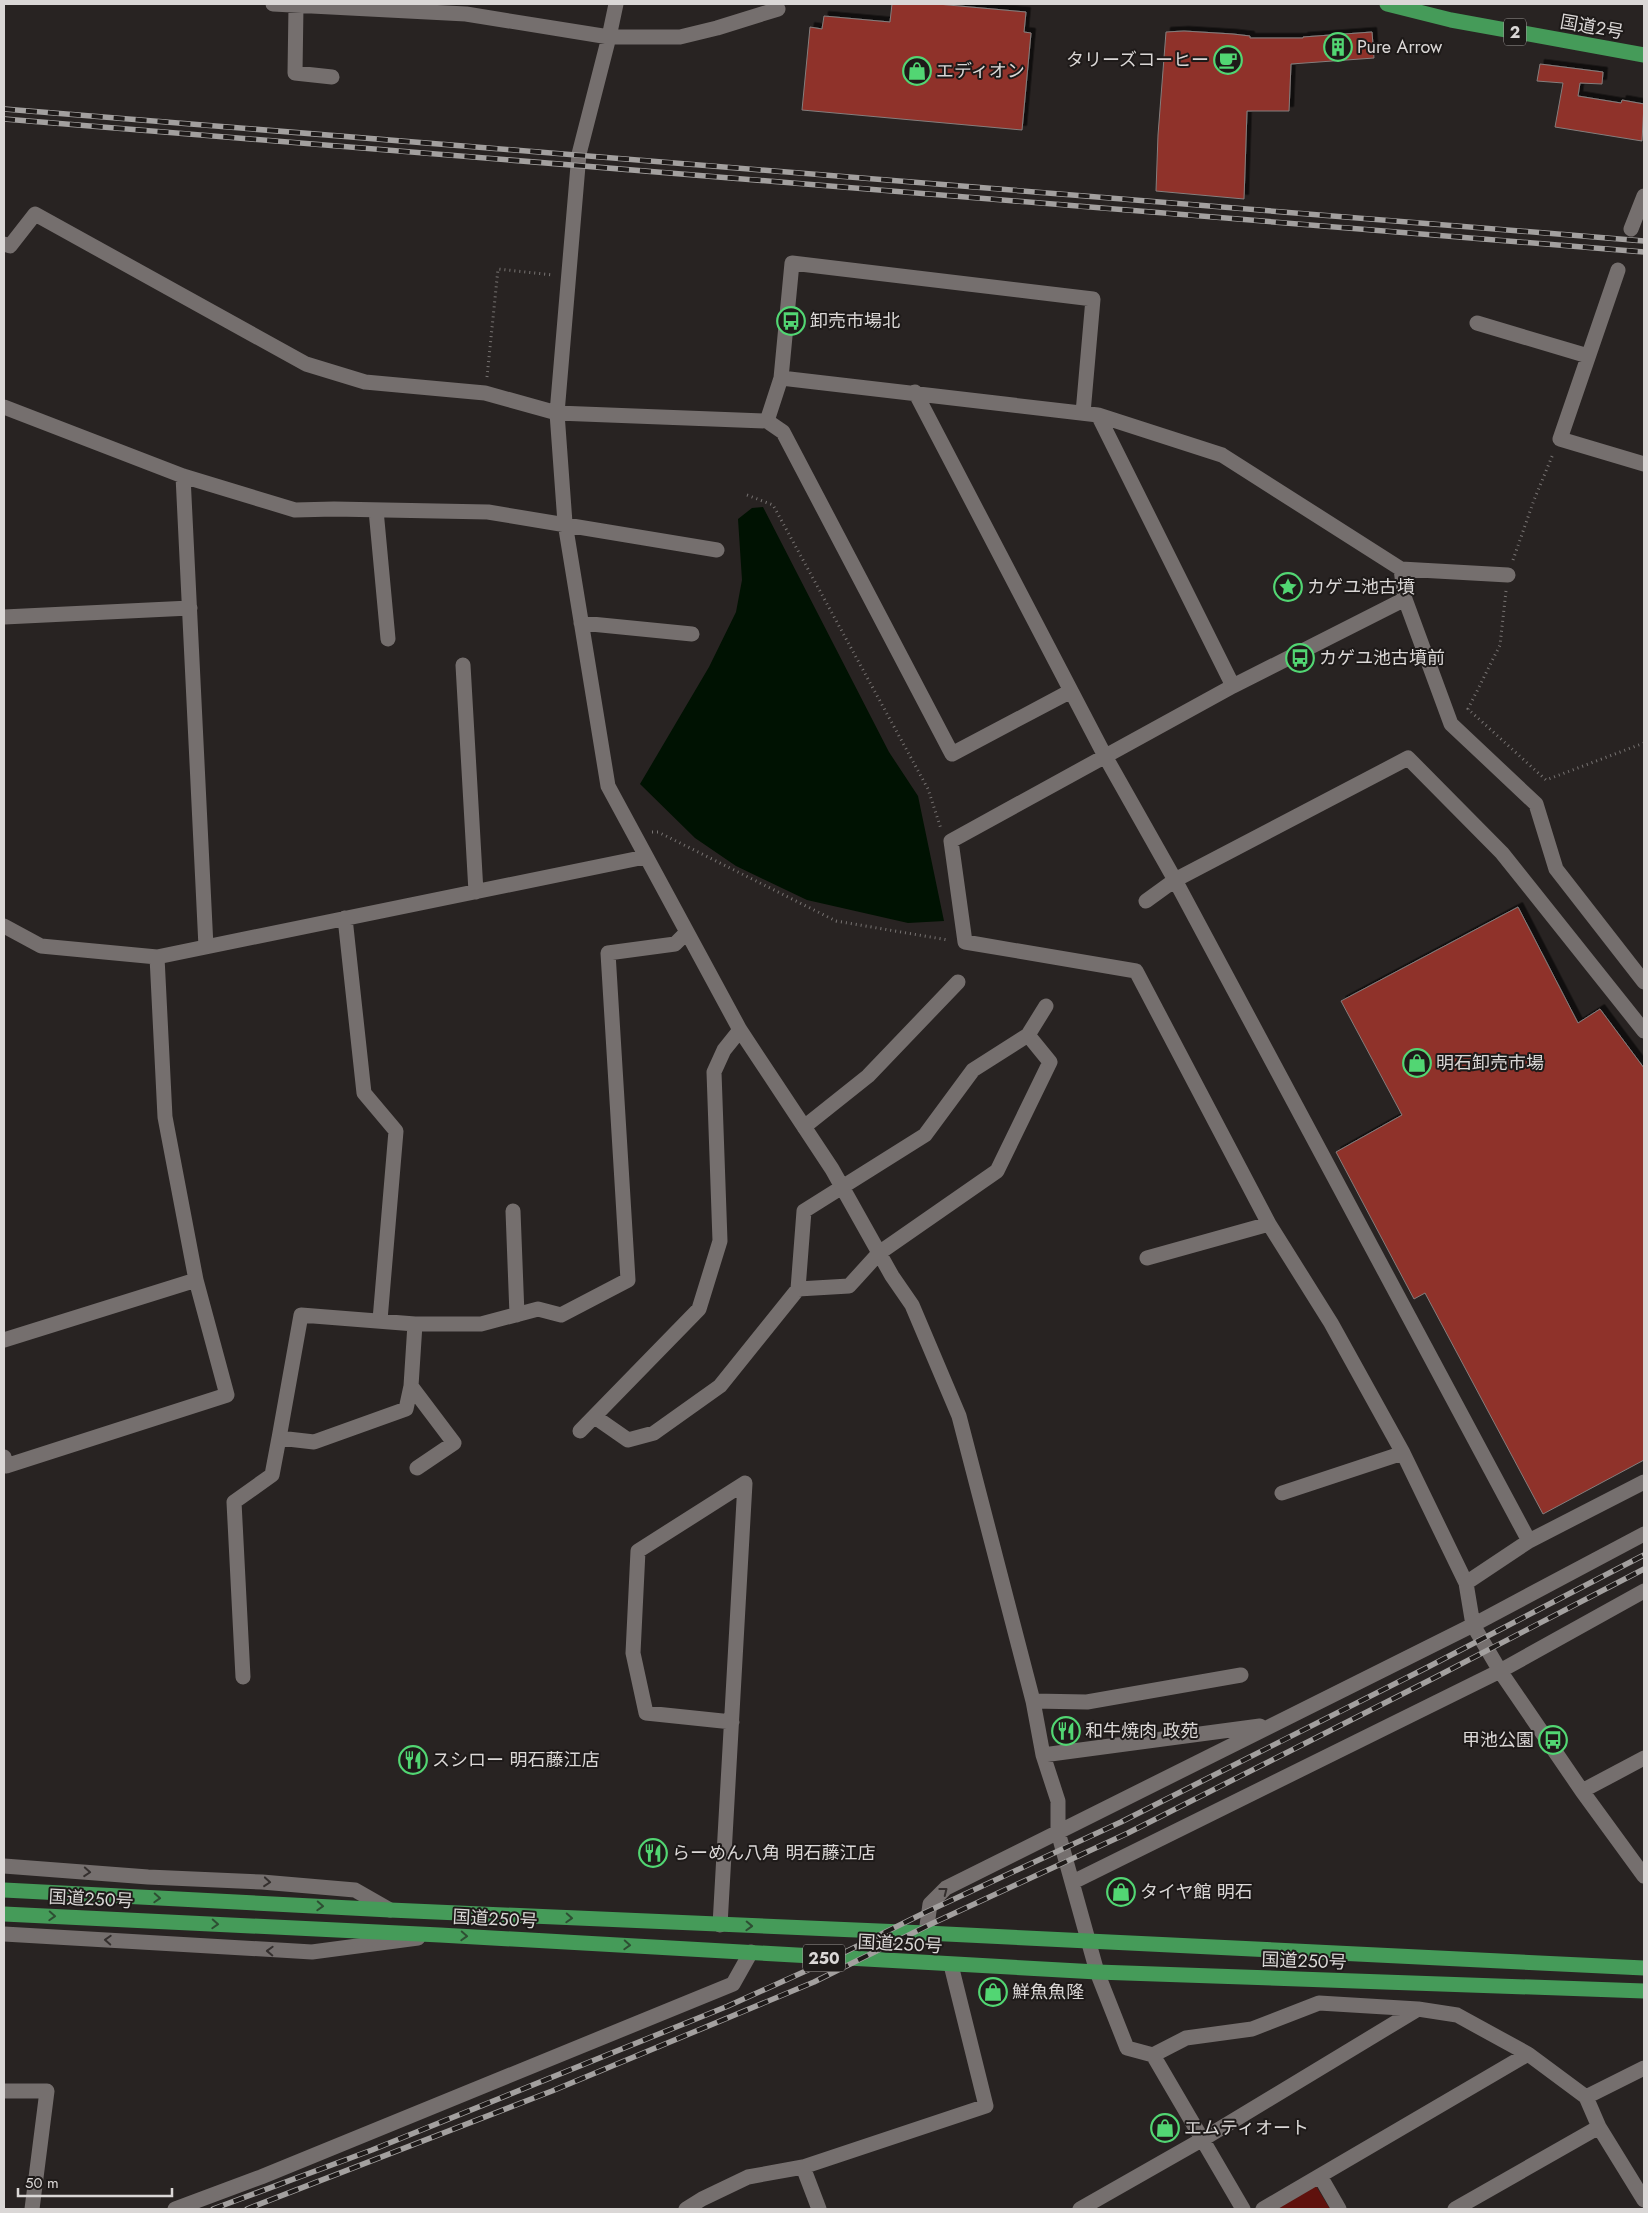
<svg xmlns="http://www.w3.org/2000/svg" width="1648" height="2213" viewBox="0 0 1648 2213" font-family="Jost,'Noto Sans JP',sans-serif">
<defs>
<filter id="shadow"><feDropShadow dx="4.5" dy="-4.5" stdDeviation="0" flood-color="#0009"/></filter>
</defs>
<rect width="100%" height="100%" fill="#282322"/>
<path fill="#5f110d" d="M1316,2186L1330,2209H1277Z"/>
<path fill="#001202" d="M763,507L889,752L918,796L944,921L908,923L807,900L736,866L695,838L640,784L709,667L736,612L742,580L738,519L752,508Z"/>
<path fill="#8f3129" stroke="#847e7d" filter="url(#shadow)" d="M892,4H937L1026,12L1024,32L1031,33L1022,130L802,110L810,27L822,29L824,16L890,22Z
M1184,31L1233,34L1250,36V38H1303V37L1372,32L1374,58L1291,64L1289,111H1247L1244,199L1156,191L1158,135L1166,32Z
M1540,64L1603,72L1602,84L1580,83L1578,96L1621,103L1622,100L1644,104L1642,141L1555,127L1563,83L1537,81Z
M1518,907L1578,1023L1600,1009L1644,1068V1460L1543,1514L1425,1293L1414,1299L1336,1152L1402,1115L1341,1001Z"/>
<g fill="none" stroke-linecap="round" stroke-linejoin="round">
<path stroke="#787473" stroke-width="3" stroke-dasharray="1 4" stroke-linecap="butt" d="M487,377L498,269L553,275
M747,495L773,505L928,789L941,829
M1513,560L1534,500L1553,454
M1506,591L1500,645L1468,709L1546,780L1644,743
M652,832H658L836,921L948,940"/>
<path stroke="#756f6e" stroke-width="15" d="M273,4L466,14L609,37H680L717,28L778,9
M616,4L609,37L579,154L557,413L565,523L608,786L740,1030L832,1169L892,1276L912,1305L959,1416L1033,1701L1043,1755L1058,1801V1832L1097,1972L1127,2048L1153,2055L1243,2209
M296,6L295,73L332,77
M1631,229L1644,196
M4,244L10,246L35,214L306,364L365,382L485,393L557,413L767,421L783,432L952,754L1071,691
M1618,270L1560,439L1644,464
M1477,323L1588,356
M915,392L1105,756L1175,880L1529,1541
M4,407L183,476L295,510L334,509L488,512L717,550
M1083,413L1093,299L792,263L781,378L1098,415L1233,686L1405,599
M1098,415L1222,455L1401,569L1405,599L1451,724L1536,804L1556,869L1644,982
M767,421L781,378
M183,476L206,947
M376,510L388,639
M1401,569L1508,575
M4,617L190,608
M581,623L692,634
M463,665L476,892
M1233,686L951,841L965,942L1136,971L1269,1224L1331,1323L1403,1453L1466,1583L1473,1625L1500,1671L1582,1791L1644,1876
M1146,901L1175,880L1408,758L1502,853L1644,1031
M345,918L364,1093L396,1131L380,1320
M4,926L41,946L157,957L645,857
M804,1127L868,1076L958,982
M513,1211L517,1315
M1147,1258L1269,1224
M798,1289L804,1211L925,1135L973,1070L1028,1035L1046,1006
M415,1324L411,1386L406,1409L314,1442L279,1438L301,1315L415,1324H481L538,1309L561,1315L628,1280L608,953L675,944L686,933
M4,1340L196,1280L165,1117L157,957
M411,1386L454,1443L417,1468
M595,1417L628,1440L654,1433L720,1386L798,1289L849,1286L879,1253L997,1171L1050,1062L1028,1035
M580,1431L699,1309L720,1241L714,1072L724,1050L740,1030
M4,1457L6,1466L227,1395L196,1280
M1282,1493L1403,1453
M1466,1583L1529,1541L1644,1482
M243,1677L234,1502L272,1475L279,1438
M1033,1701L1087,1702L1241,1675
M1043,1755L1260,1726
M1582,1791L1644,1758
M4,1866L148,1877L262,1882L355,1890L390,1910
M1073,1882L1500,1671L1644,1591
M720,1925L745,1483L638,1551L633,1653L646,1713L732,1722
M926,1933L930,1904L946,1888L1473,1625L1644,1534
M4,1934L312,1952L418,1938
M1153,2055L1186,2038L1252,2029L1319,2003L1418,2009L1457,2015L1528,2054
M4,2091H47L32,2209
M1586,2097L1644,2068
M803,2167L986,2106L951,1965
M1320,2176L1339,2209
M175,2209L261,2177L733,1984L751,1952
M686,2209L702,2199L748,2177L803,2167L819,2209
M1080,2209L1203,2139L1418,2009
M1263,2209L1528,2054L1586,2097L1599,2127L1644,2200
M1455,2209L1599,2127"/>
<path stroke="#459b59" stroke-width="15" d="M1387,4L1451,20L1644,55
M4,1890L390,1910L926,1933L1644,1968
M4,1914L440,1935L1097,1972L1644,1991"/>
<defs>
<path id="rail" d="M4,109L1644,241
M4,119L1644,252
M213,2209L372,2150L728,2006L819,1965L924,1913L1121,1822L1426,1668L1644,1555
M247,2209L552,2091L814,1982L931,1924L1128,1833L1432,1679L1644,1569"/>
</defs>
<use href="#rail" stroke="#a3a09f" stroke-width="5.5"/>
<use href="#rail" stroke="#1e1a19" stroke-width="4" stroke-dasharray="11" stroke-linecap="butt"/>
</g>
<defs><path id="oneway-chevron" d="M-2-3.5L2.5 0L-2 3.5" fill="none" stroke-width="1.6" stroke-linecap="round" stroke-linejoin="round" transform="scale(1.25)"/></defs>
<g stroke="#342f2e">
<use href="#oneway-chevron" transform="translate(87 1872) rotate(4)"/>
<use href="#oneway-chevron" transform="translate(267 1882) rotate(5)"/>
<use href="#oneway-chevron" transform="translate(944 1891) rotate(-38)"/>
<use href="#oneway-chevron" transform="translate(108 1940) rotate(-177)"/>
<use href="#oneway-chevron" transform="translate(270 1951) rotate(-178)"/>
</g>
<g stroke="#2e4e33">
<use href="#oneway-chevron" transform="translate(157 1898) rotate(3)"/>
<use href="#oneway-chevron" transform="translate(320 1906) rotate(3)"/>
<use href="#oneway-chevron" transform="translate(52 1916) rotate(3)"/>
<use href="#oneway-chevron" transform="translate(569 1918) rotate(3)"/>
<use href="#oneway-chevron" transform="translate(215 1924) rotate(3)"/>
<use href="#oneway-chevron" transform="translate(749 1926) rotate(2)"/>
<use href="#oneway-chevron" transform="translate(464 1936) rotate(3)"/>
<use href="#oneway-chevron" transform="translate(627 1945) rotate(3)"/>
</g>
<defs>
<symbol id="building-ring" viewBox="-11 -11 22 22"><circle r="9.5" fill="#1e1a19" stroke="#52d673" stroke-width="1.5"/><path d="M-4-6H4V6H1V3H-1V6H-4ZM-2.5-4.3h1.7v1.8h-1.7ZM.8-4.3h1.7v1.8H.8ZM-2.5-1h1.7V.8h-1.7ZM.8-1h1.7V.8H.8Z" fill="#52d673"/></symbol>
<symbol id="cafe-ring" viewBox="-11 -11 22 22"><circle r="9.5" fill="#1e1a19" stroke="#52d673" stroke-width="1.5"/><path d="M-5.5-4.5H6V0H3Q3 3.5 0 3.5H-2.5Q-5.5 3.5-5.5 0ZM3-3.2v2h1.7v-2ZM-6 4.5H4V6H-6Z" fill="#52d673"/></symbol>
<symbol id="shop-ring" viewBox="-11 -11 22 22"><circle r="9.5" fill="#1e1a19" stroke="#52d673" stroke-width="1.5"/><path d="M-5-2.5h2.3a2.7 3.5 0 0 1 5.4 0H5L5.5 6h-11ZM-1.5-2.5h3a1.5 2.3 0 0 0-3 0Z" fill="#52d673"/></symbol>
<symbol id="bus-ring" viewBox="-11 -11 22 22"><circle r="9.5" fill="#1e1a19" stroke="#52d673" stroke-width="1.5"/><path d="M-5-6H5V4H4V6H2V4H-2V6H-4V4H-5ZM-3.5-4V0h7V-4ZM-3.5 1.2v1.5H-2V1.2ZM2 1.2v1.5H3.5V1.2Z" fill="#52d673"/></symbol>
<symbol id="sight-ring" viewBox="-11 -11 22 22"><circle r="9.5" fill="#1e1a19" stroke="#52d673" stroke-width="1.5"/><path d="M0-6L1.8-2.2L6-1.7L2.9 1.2L3.7 5.4L0 3.3L-3.7 5.4L-2.9 1.2L-6-1.7L-1.8-2.2Z" fill="#52d673"/></symbol>
<symbol id="restaurant-ring" viewBox="-11 -11 22 22"><circle r="9.5" fill="#1e1a19" stroke="#52d673" stroke-width="1.5"/><path d="M-5-6h1v4h1v-4h1v4h1v-4h1v5L-1.5 .5V6h-2V.5L-5-1ZM5-6V6H3V1.5H1.5Q1.5-4 5-6Z" fill="#52d673"/></symbol>
</defs>
<g fill-rule="evenodd">
<use href="#building-ring" x="1322" y="31" width="32" height="32"/>
<use href="#cafe-ring" x="1212" y="44" width="32" height="32"/>
<use href="#shop-ring" x="901" y="55" width="32" height="32"/>
<use href="#bus-ring" x="775" y="305" width="32" height="32"/>
<use href="#sight-ring" x="1272" y="571" width="32" height="32"/>
<use href="#bus-ring" x="1284" y="642" width="32" height="32"/>
<use href="#shop-ring" x="1401" y="1047" width="32" height="32"/>
<use href="#restaurant-ring" x="1050" y="1715" width="32" height="32"/>
<use href="#bus-ring" x="1537" y="1724" width="32" height="32"/>
<use href="#restaurant-ring" x="397" y="1744" width="32" height="32"/>
<use href="#restaurant-ring" x="637" y="1837" width="32" height="32"/>
<use href="#shop-ring" x="1105" y="1876" width="32" height="32"/>
<use href="#shop-ring" x="977" y="1976" width="32" height="32"/>
<use href="#shop-ring" x="1149" y="2112" width="32" height="32"/>
</g>
<g text-anchor="middle" dominant-baseline="central" stroke-width="4" stroke-linejoin="round" paint-order="stroke">
<g fill="#1e1a19" stroke="#a29e9d" stroke-width="1">
<rect x="1504" y="18.5" width="22" height="27" rx="4"/>
<rect x="803" y="1944.5" width="42" height="27" rx="4"/>
</g>
<g font-size="16" font-weight="bold" fill="#dad7d6">
<text x="1515" y="32">2</text>
<text x="824" y="1958">250</text>
</g>
<g font-size="18" fill="#dad7d6" stroke="#1e1a19">
<text transform="translate(1592 27) rotate(10)">国道2号</text>
<text transform="translate(91 1899) rotate(3)">国道250号</text>
<text transform="translate(495 1919) rotate(3)">国道250号</text>
<text transform="translate(900 1944) rotate(3)">国道250号</text>
<text transform="translate(1304 1961) rotate(2)">国道250号</text>
</g>
<g font-size="18" fill="#dad7d6" stroke="#1e1a19" text-anchor="start">
<text x="1357" y="47">Pure Arrow</text>
<text x="1209" y="60" text-anchor="end">タリーズコーヒー</text>
<text x="936" y="71">エディオン</text>
<text x="810" y="321">卸売市場北</text>
<text x="1307" y="587">カゲユ池古墳</text>
<text x="1319" y="658">カゲユ池古墳前</text>
<text x="1436" y="1063">明石卸売市場</text>
<text x="1085" y="1731">和牛焼肉 政苑</text>
<text x="1534" y="1740" text-anchor="end">甲池公園</text>
<text x="432" y="1760">スシロー 明石藤江店</text>
<text x="672" y="1853">らーめん八角 明石藤江店</text>
<text x="1140" y="1892">タイヤ館 明石</text>
<text x="1012" y="1992">鮮魚魚隆</text>
<text x="1184" y="2128">エムティオート</text>
</g>
</g>
<rect width="1648" height="2213" fill="none" stroke="#dad7d6" stroke-width="10"/>
<path d="M18 2188v8h154v-8" fill="none" stroke="#dad7d6" stroke-width="2.5"/>
<text x="25" y="2188" font-size="15" fill="#dad7d6" stroke="#1e1a19" stroke-width="4" paint-order="stroke">50 m</text>
</svg>
